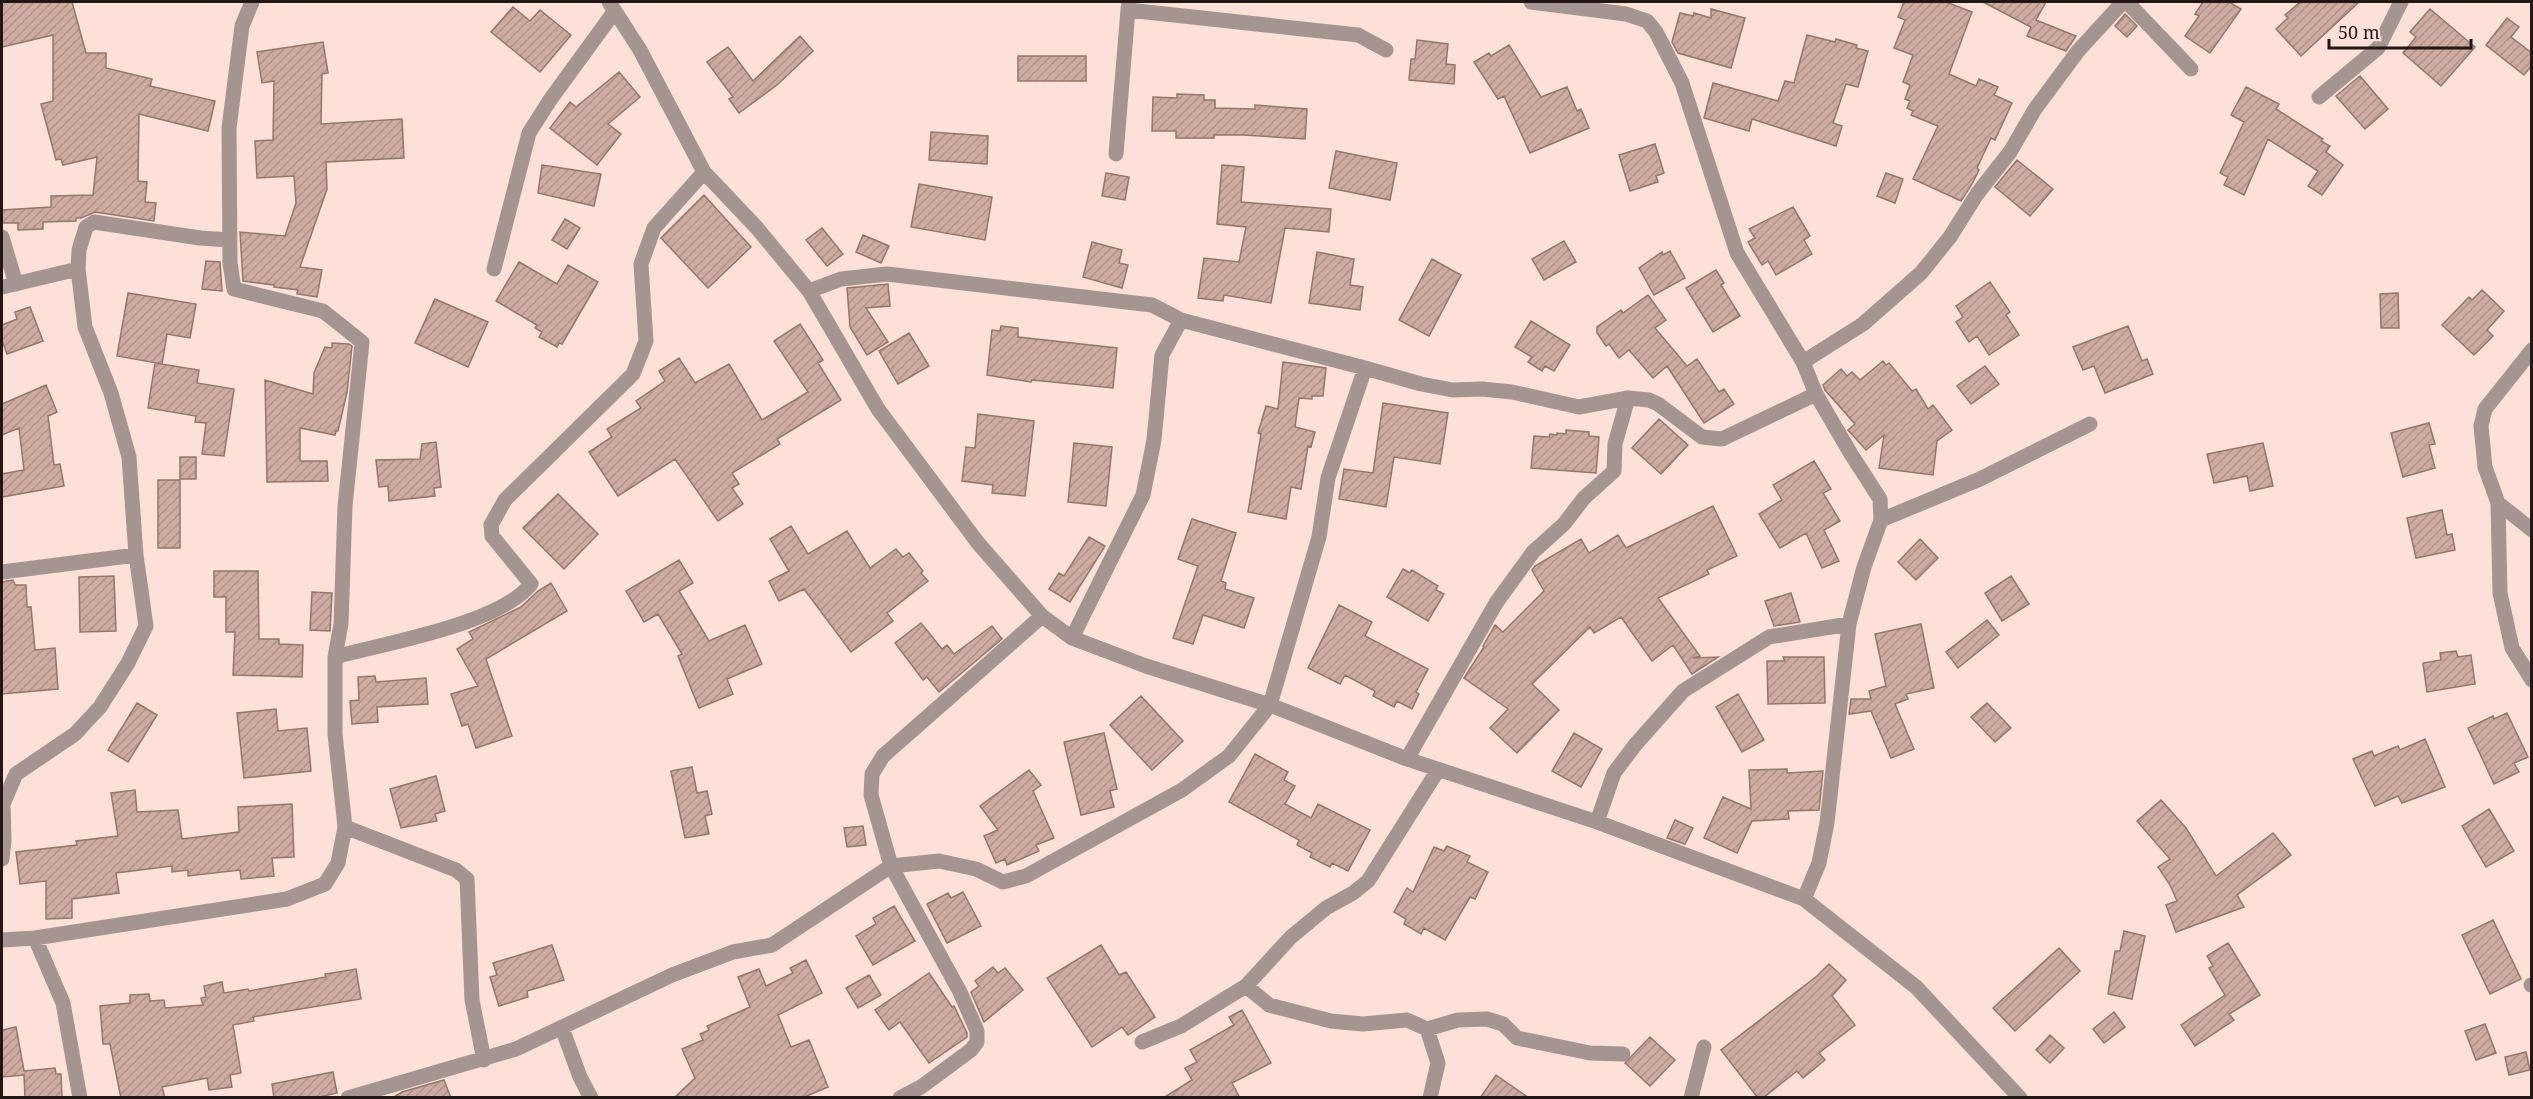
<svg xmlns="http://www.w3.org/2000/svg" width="2533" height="1099" viewBox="0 0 2533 1099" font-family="'Noto Serif',serif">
<defs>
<pattern id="building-hatch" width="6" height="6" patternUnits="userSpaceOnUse" patternTransform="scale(1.5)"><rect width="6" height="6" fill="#cdaba0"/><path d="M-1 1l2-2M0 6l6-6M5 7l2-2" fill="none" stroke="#b09289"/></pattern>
</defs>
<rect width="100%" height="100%" fill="#fde0d7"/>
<path fill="url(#building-hatch)" stroke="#95766b" stroke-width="1.5" d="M2,2H72L86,53H106V68L152,79L150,86L215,101L208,131L139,114L138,181L147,182L145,202L156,203L154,221L95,212L81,218H76V221L43,222V229L18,230V223H2V210L51,207V196L93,195L97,157L63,165L61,159L56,160L41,104L53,101V35L2,47Z
M1904,2H1946L1972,12L1949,74L1976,86L1979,79L1998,87L1994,95L2012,103L1995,140L1991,138L1977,168L1979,170L1972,184L1961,201L1913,179L1938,126L1911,115L1913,111L1907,108L1910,101L1905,99L1910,85L1903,82L1913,55L1894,48L1905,20L1898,17Z
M1983,2H2046L2036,20L2076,36L2066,51L2027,36L2031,27Z
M2203,2H2229L2241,9L2210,53L2185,36L2199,16L2195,14Z
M2300,2H2359L2301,56L2276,29L2288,18L2285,15Z
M513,7L530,21L540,10L571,35L540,72L491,32Z
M1711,9L1745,18L1731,68L1678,53L1672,42L1680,13L1693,16L1694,13L1711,18Z
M2430,9L2475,47L2441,86L2403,53L2416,37L2410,32Z
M2125,14L2137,26L2127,37L2115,26Z
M2507,18L2519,27L2511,37L2532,53V65L2524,75L2486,45Z
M1807,35L1835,42L1836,39L1857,45L1856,48L1868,51L1858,87L1846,84L1833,123L1842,126L1836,146L1752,119L1749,131L1704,118L1713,83L1778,101L1785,81L1794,83Z
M800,36L813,51L777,85L739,113L729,99L733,97L707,62L728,47L753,81Z
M1417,40L1448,44L1446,64L1455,65L1454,84L1409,80L1411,59H1415Z
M323,42L328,73L322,74L321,124L402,119L404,158L326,162L327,189L300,267L322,270L317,297L297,294L298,290L274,287V285L243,281L240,232L285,236L296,203L294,176L257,178L255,141L273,140L274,81L262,83L257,52Z
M1509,45L1541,97L1567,87L1577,111L1581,109L1589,128L1530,153L1504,96L1498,99L1474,62L1489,53L1491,56Z
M1018,56H1086V81H1018Z
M619,72L640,97L608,124L621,134L597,165L550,128L570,102L576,107Z
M2360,76L2388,109L2365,129L2336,96Z
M2246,87L2279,104L2276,109L2323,139L2321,141L2330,146L2326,152L2343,165L2322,195L2308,186L2318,171L2268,139L2244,195L2224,185L2228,177L2220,173L2244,122L2231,115Z
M1177,94L1204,95V100H1215V108L1255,109V105L1307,109L1305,139L1243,135H1214V138H1176V131H1152L1153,97L1177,98Z
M931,132L988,136L987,164L929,160Z
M1655,144L1664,173L1656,176L1658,182L1630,191L1619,155Z
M1336,151L1397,163L1390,200L1329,188Z
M2017,160L2053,189L2030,216L1995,187Z
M542,165L601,174L594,206L538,193Z
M1222,165L1244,167L1241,202L1331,209L1329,232L1285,228L1271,303L1224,295L1223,301L1198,298L1204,258L1239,262L1246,227L1217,224Z
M1106,173L1129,177L1125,200L1102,196Z
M1886,173L1903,179L1895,203L1877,196Z
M919,184L992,197L985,240L911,227Z
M704,195L751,247L708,288L661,238Z
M1793,207L1810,236L1804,240L1812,254L1776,275L1768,261L1762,265L1748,242L1755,238L1749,229Z
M565,219L580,228L567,249L552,240Z
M822,228L843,254L827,266L806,240Z
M863,235L889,246L881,263L856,252Z
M1564,241L1576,262L1544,280L1532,259Z
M1092,242L1122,250L1119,263L1128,265L1122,288L1083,277Z
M1670,251L1685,278L1654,295L1639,268L1662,252L1663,255Z
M1317,252L1354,259L1350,285L1363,287L1360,310L1309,303Z
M1432,259L1461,275L1429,336L1399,320Z
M206,261L220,262L222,291L202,289Z
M519,262L557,284L568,265L598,282L562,344L559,343L557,347L539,337L542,332L535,328L537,325L496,301Z
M1716,270L1724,283L1721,285L1740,316L1713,332L1686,288Z
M1990,282L2010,312L2006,315L2019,335L1989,355L1977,336L1969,342L1956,322L1963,317L1956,306Z
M888,284L890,306L866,308L888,342L867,355L850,327L847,288Z
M2482,290L2504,311L2487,330L2493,336L2474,355L2442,325L2469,297L2472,300Z
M128,293L196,304L190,338L167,334L162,364L117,356Z
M2398,293L2399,328H2381L2380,294Z
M1648,295L1666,320L1655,328L1687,366L1697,359L1719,392L1724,389L1734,404L1704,423L1667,366L1653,378L1629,350L1619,358L1609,344L1606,346L1597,333V327L1621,310L1623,313Z
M435,299L488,322L468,367L415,343Z
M30,307L43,341L7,354L2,340V325L17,319L15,312Z
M1531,321L1570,345L1554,371L1545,366L1542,371L1528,362L1532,357L1515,347Z
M800,324L823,360L818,363L841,400L777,439L780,444L732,473L739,484L732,488L743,504L718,521L675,459L618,496L589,452L612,437L607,429L641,408L636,401L665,381L659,371L679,358L695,383L729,364L762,420L808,392L774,341Z
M1001,326L1018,328V337L1117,348L1113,388L1032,380L1031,382L987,375L992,330L1000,331Z
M2128,326L2142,361L2147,359L2153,374L2105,393L2094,366L2083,370L2073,347Z
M909,333L929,366L898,384L879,351Z
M332,343L349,344L352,346L347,392L338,431H336L335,435L300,428V461H327L328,481L267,482L265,380L313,394L314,373L325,347L332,348Z
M1883,361L1886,365L1889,363L1912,391L1916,389L1928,409L1933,405L1952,430L1937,441L1933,475L1879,468L1884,435L1866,450L1848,430L1855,424L1825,390L1823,385L1841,369L1847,376L1852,372L1860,380Z
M1283,362L1326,368L1323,396H1312V399L1299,398L1295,427L1315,432L1311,447L1308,446L1301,489L1291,487L1286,519L1248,512L1261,434L1258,433L1266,406L1278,409Z
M155,363L199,370L197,383L234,389L224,456L202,454L206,423L195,422L196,416L148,408Z
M1985,366L1999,384L1971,404L1957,386Z
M46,385L57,412L48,416L54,465L60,464L64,486L2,497V474L24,470L19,428L2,435V404Z
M1383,403L1448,413L1440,464L1394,457L1386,507L1339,499L1344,469L1373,473Z
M978,414L1034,421L1025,496L992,493L993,485L962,481L966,447L975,448Z
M1659,419L1688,445L1661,474L1632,448Z
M2429,423L2435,444L2429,445L2435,468L2403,477L2391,433Z
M1566,430L1589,432V436L1599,437L1596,473L1531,468L1534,436L1549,437L1550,434L1557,435V433L1566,434Z
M436,442L441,487L434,488L435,496L389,501L388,486L379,487L376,460L420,459L422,444Z
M1074,443L1112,447L1106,506L1068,502Z
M2263,443L2273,486L2250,491L2247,476L2214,483L2207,454Z
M180,457H196V479H180Z
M1814,461L1831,489L1823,493L1840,521L1824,530L1839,561L1822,568L1806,533L1780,548L1759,514L1782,500L1773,485Z
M158,480H180V548H158Z
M558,494L598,534L564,569L523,528Z
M1713,506L1737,556L1707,570L1709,574L1658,598L1700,656L1693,658L1718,657L1692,674L1673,645L1652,661L1621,617L1594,633L1590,627L1532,684L1559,710L1517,753L1490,728L1508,709L1464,678L1484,647L1483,646L1495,625L1503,632L1544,591L1532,570L1535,566L1581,539L1589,553L1618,535L1626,548Z
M2442,510L2447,535L2452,534L2455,550L2416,558L2407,518Z
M1192,519L1236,533L1221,581L1226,583L1225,589L1254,598L1244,628L1203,615L1193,644L1173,638L1198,566L1178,559Z
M791,526L808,554L847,531L870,568L896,549L903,557L909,553L923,571L921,573L928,581L887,613L893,621L851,652L804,589L779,601L769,581L789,571L770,539Z
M1089,537L1105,546L1070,602L1049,589L1059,573L1064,576Z
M1920,539L1938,558L1916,580L1898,562Z
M679,560L693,583L679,591L709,641L745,625L762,664L727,679L733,694L699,708L678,656L682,654L658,614L644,622L626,591Z
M1403,569L1410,573L1412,570L1438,586L1436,590L1444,594L1428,621L1387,597Z
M214,571H258L259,639H279V644L303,645L302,677L233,675L235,632H226V597H214Z
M114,576L116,631L80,632L79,577Z
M2011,576L2029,604L2002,621L1985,593Z
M13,580L15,585H26L27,607H31L35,650L55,648L58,689L2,694V582Z
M551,583L567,611L486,659L512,736L476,748L468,724L462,726L451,694L478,686L457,649L473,639L469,632L521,607L538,591Z
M312,592L332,593L330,631L310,630Z
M1791,593L1800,622L1774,626L1765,601Z
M1339,605L1372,622L1365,636L1428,669L1416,692L1419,694L1412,709L1397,701L1394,707L1373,696L1375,691L1345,675L1340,684L1308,668Z
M1987,620L1999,635L1958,668L1946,652Z
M921,623L942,649L947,645L954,654L992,626L1002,639L939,692L927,677L923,680L895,643Z
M1921,624L1934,688L1906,694L1908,699L1895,704L1914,749L1891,758L1871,711L1849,714L1851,699H1871L1869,691L1886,686L1875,634Z
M2456,651L2458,657L2471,655L2475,684L2427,692L2423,663L2441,660L2440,653Z
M1783,657H1824L1825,703L1768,704L1767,661H1785Z
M375,676L376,682L426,678L428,704L377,707L378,722L352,724L350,701L359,700L358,677Z
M1738,694L1764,740L1742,752L1716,707Z
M1141,696L1183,741L1152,770L1110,725Z
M137,703L157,715L128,762L108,750Z
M1987,703L2011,728L1995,742L1971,717Z
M276,709L278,731L307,728L311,771L244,778L237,713Z
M2507,713L2528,757L2514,763L2519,772L2494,784L2468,728L2493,716L2494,719Z
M1104,733L1117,789L1110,791L1114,807L1081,815L1064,742Z
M1574,733L1602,749L1581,787L1552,771Z
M2425,739L2445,787L2402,803L2398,796L2375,806L2353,759L2372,751L2374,756L2398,746L2400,750Z
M1255,754L1288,772L1284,780L1295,786L1285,804L1311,818L1318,804L1370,830L1348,871L1332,863L1330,867L1310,857L1312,853L1297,845L1299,840L1229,802Z
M692,767L697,793L707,791L712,814L705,816L709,834L685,838L671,771Z
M1787,769V773L1823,771L1819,810L1788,811L1789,819L1752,821L1737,853L1704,838L1723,797L1751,809L1749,770Z
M1029,770L1041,785L1033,791L1054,838L1036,845L1039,851L1007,865L1005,859L996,863L984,836L998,830L980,806Z
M436,776L445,811L435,814L437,821L401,828L390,789Z
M135,790L137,812L178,810L182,839L239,832L238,807L292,804L294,857L272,858L274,876L241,879L240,870L188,876V870L172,872V866L116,873L119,893L72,899V918L46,919V881L20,884L16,852L77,845L76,841L118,836L111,793Z
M2161,800L2186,828L2216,876L2273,833L2291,855L2237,895L2244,907L2176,932L2166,905L2177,901L2170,885L2158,867L2170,859L2137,821Z
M2489,809L2514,851L2486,867L2462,826Z
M1675,820L1693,828L1685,844L1667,838Z
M863,826L866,845L847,847L844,828Z
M1447,846L1470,856L1467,862L1488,872L1475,899L1470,897L1445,940L1424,928L1421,934L1404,924L1406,919L1394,912L1407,888L1413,892L1434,847L1444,851Z
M963,892L981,926L947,943L927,904L948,893L951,898Z
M894,906L915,941L873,965L856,936L876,924L873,918Z
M2493,920L2521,979L2490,994L2462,935Z
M2124,931L2145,936L2132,999L2108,994L2115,951H2120Z
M2228,943L2260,995L2229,1014L2234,1020L2195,1046L2181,1025L2225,995L2209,968L2213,966L2207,956Z
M552,945L564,980L527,991L528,997L499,1006L490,977L497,975L493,963Z
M1101,945L1119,975L1126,972L1155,1017L1128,1035L1122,1027L1092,1047L1047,978Z
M2059,948L2080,971L2015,1031L1993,1008Z
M806,960L822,993L778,1015L791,1047L809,1040L828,1087L802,1098H674L695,1078L682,1049L703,1040L700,1034L709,1030L707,1026L750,1007L738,977L759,969L766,986L793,973L790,968Z
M1829,964L1846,980L1832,996L1855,1025L1819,1053L1825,1060L1803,1078L1797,1071L1763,1098H1758L1721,1050L1817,976Z
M993,967L998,973L1005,968L1023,990L984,1022L971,992L979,986L975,981Z
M356,969L361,999L253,1017L254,1021L233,1025L241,1073L230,1075L232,1087L209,1090L207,1078L162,1087L165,1098H121L110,1044H103L100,1006L130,1003V995L149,994L150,1001L164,1000L165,1008L203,1005L201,998L206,997L204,986L222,982L224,993L248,989L249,991L326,977L325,974Z
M929,973L952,1007L954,1006L967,1033V1037L929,1063L900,1022L889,1030L875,1010Z
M869,975L881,995L858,1008L846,988Z
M1242,1010L1271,1063L1232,1083L1240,1098H1163L1192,1080L1185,1068L1197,1062L1190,1050L1234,1025L1229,1017Z
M2114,1012L2125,1027L2104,1043L2093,1029Z
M2485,1024L2496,1053L2476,1060L2465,1031Z
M16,1027L24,1071L55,1068L56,1074H61L62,1098H25L24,1075L2,1077V1030Z
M2050,1035L2064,1048L2050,1063L2036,1050Z
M1650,1037L1675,1060L1650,1086L1625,1063Z
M2526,1052L2530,1070L2509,1075L2505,1057Z
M333,1072L337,1093L315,1098H274L272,1084Z
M1496,1075L1529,1098H1480Z
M444,1080L451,1098H392L402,1092Z"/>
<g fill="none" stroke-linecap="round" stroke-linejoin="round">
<path stroke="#a59591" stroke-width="15" d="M609,2L640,50L704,172L757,228L809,291L878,409L978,543L1042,616L1072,638L1146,666L1270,705L1407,759L1597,822L1804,899L1916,987L2020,1098
M1129,2L1128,10L1358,35L1386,50
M1531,2L1626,14L1647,21L1656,32L1682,83L1737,253L1803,362L1816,394L1851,454L1880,499L1881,520L1864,567L1849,624L1827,823L1819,863L1804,899
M2127,2L2191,69
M2319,97L2378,48L2401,2
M1116,154L1128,10
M2,237L16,284
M494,269L529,133L550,100L614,12
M2,287L78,269
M809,291L841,279L887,274L1152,305L1181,320L1365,368
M2532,350L2485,409L2481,426L2485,467L2498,503L2500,593L2512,648L2532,680
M1803,362L1863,324L1921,273L1950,237L1977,194L2010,152L2035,109L2078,51L2123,2
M2498,503L2532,530
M1881,520L1980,479L2090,424
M2,572L136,555
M1072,638L1143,495L1154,440L1162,355L1181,320
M335,657C385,643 500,624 531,584L492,536L491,525L505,500L633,374L646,341L641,264L654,228L704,172
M1407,759L1496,603L1533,552L1564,524L1584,498L1614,471L1615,444L1628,398
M1597,822L1614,773L1635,745L1683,691L1769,637L1849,624
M345,827L456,870L467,879L472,1000L484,1060
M2,859L4,840L3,804L16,774L75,734L100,707L128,663L146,626L136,555L129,457L111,393L85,327L78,269L79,250L86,227L94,222L200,238L230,240
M35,938L63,1003L80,1098
M2,940L35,938L287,899L325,884L338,863L345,827L335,734V657L341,624L345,506L362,342L323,311L234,289L230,263L229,128L242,26L252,2
M2531,985H2532
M1246,986L1269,1005L1331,1021L1363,1024L1407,1020L1427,1029L1458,1020L1487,1019L1503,1024L1517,1038L1590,1053L1623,1054
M562,1028L580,1077L591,1098
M1427,1029L1438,1063L1430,1098
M1142,1042L1181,1026L1246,986L1291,937L1326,908L1353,893L1368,881L1438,770
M348,1098L516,1049L672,975L733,952L772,945L891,866L939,861L976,869L1003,882L1026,876L1182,790L1229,756L1270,705L1319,537L1328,478L1365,368L1421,384L1453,390L1482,389L1512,392L1579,407L1628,398L1649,400L1658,404L1702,437L1722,439L1816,394
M900,1098L921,1087L971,1050L977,1042V1031L960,992L891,866L871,795L872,774L883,756L1042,616
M1691,1098L1704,1047"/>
</g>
<rect width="2533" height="1099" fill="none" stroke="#231713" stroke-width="6"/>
<path d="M2329 39v9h142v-9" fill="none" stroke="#231713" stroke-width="3"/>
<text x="2338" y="39" font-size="18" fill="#231713" stroke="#fde0d7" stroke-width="4.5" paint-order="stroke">50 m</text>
</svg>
